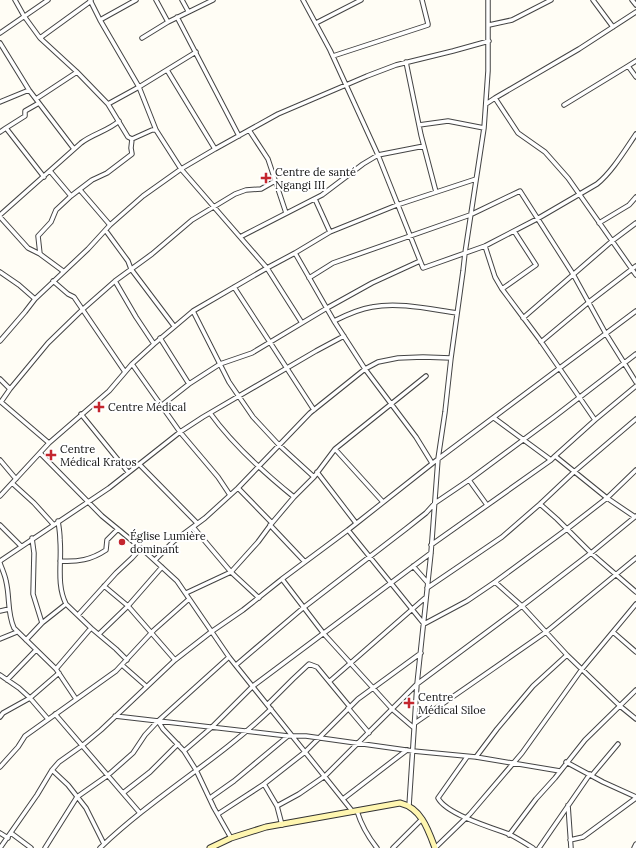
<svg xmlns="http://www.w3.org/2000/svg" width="636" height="848" viewBox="0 0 636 848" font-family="Lora,serif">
<rect width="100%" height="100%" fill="#fffdf5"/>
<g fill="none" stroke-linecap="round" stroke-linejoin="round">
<defs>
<path id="street" d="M15,0L24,16L40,38L77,72L108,104L128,137L132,139
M90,0L100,20L139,87L156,130L181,169L267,268L302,323
M156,0L168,22L213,0
M182,0L188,11
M303,0L330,50L378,155L423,268L485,246L537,219L597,184C612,172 625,150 636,134
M593,0L613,27
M632,0L636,5
M177,17L239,136
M100,20L136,0
M316,23L361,0
M489,25L512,20L551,0
M0,33L48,0
M40,38L91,1
M142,38L168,22
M0,43L29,90L74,149
M333,56L428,25V24L422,0
M636,61L628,66L636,77
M406,62L421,135L436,192
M167,70L215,149
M495,98L518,133L545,152L568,178L636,275
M36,99L77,72
M0,102L29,90
M108,104L139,87L196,52
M486,104L495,98L579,49L636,12
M564,105L628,66
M419,125L448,121L484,128
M6,128L25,116V111L39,103
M249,130L268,159L286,213
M0,132L6,128L44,177
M132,139L152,130H156
M50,171L71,196L56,210L51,222L38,236L40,254L63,271
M80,190L110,225
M71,196L92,180L107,173L132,154L131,148L132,139
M315,199L330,232
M0,215L81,143C92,134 108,131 119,121
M0,217L28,248L40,254
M599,223L629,205L636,197
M106,231L128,261L131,269L174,326
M240,237L322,195L363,164L378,155L424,146
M485,246L495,277L502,289L540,340L595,420
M295,253L334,321L365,369L416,437L432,463
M0,272L19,285L35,299L25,312L0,341
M309,278L333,263L470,215L520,191L573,274L606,334L636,382
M53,281L68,294L74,297L125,372
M115,281L136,317L154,344
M234,287L314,410
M502,289L536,265L514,231
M35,299L88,249L110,225L143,196L181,169L215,149L278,114L367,76L396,65L453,51L489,41
M193,311L229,382L253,417L279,445L314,477
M523,318L612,241L636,223
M334,321C346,315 359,309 372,307C399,302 429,309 457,313
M160,338L189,384
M541,342L589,302L636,266
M132,364L180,432L218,477L230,495
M0,379L10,389L1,402L49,443L0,496
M10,389L48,343L82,310L115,281L152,254L192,220L235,194L246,190L261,189L275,181
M161,406L189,384L220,364L252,353L327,308L372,283L420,261
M210,413C233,445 263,472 294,497
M81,414L128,472
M494,418L551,460L555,456L607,498L635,517
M49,443L109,391L132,364L154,344L193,311L267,268L295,253L330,232L397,205L476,179
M335,449L383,502
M40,453L102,516L141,548L177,581L229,657L353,812
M555,456L595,420L636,386
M0,460L16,479
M139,464L197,523
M317,472L356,523
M469,480L487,505
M12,483L34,503L53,524
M238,488L272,523
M540,504L557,519L591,553L636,592
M58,521C59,527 60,534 60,540C62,561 56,584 66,604L91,628L116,649L127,660
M0,525L21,546
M270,525L305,562
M193,527L231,572L259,598
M348,530L424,624L467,601L495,582L567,529L607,498L636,470
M32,538L34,553L33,594L42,623
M431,545L551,460
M155,560L174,541L205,518L238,488L310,413L365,369L378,362L398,358L423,357L451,358
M0,561L109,488L180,432L203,417L316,351L344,336
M60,561C78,562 91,560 106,550L107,540L118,529
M0,563C2,569 5,575 6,581C10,597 7,613 14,628L56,669L76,699
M413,566L427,582
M282,579L324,634L393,710L414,728
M495,582L522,606L567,655L620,706L636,719
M104,586L128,606L175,660
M427,588L502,537L540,504L575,471L636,419
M186,593L231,572L258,542L272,523L294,497L314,477L335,449L426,376
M0,611L9,609
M78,615L116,573L132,558L141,548
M613,632L636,652
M99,634L128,606L162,567
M0,639L17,632
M26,640L42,623L66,604
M122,665L146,686
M236,665L303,608L407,528L426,513L435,503L469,480L554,417L636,354
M56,669L91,628
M0,675L19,688L30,698L48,719
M7,680L36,650
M330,681L425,598
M268,704L293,679L309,664L317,667L350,707
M348,708L369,733
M55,714L140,813
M115,716L288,736H306L413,751L476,757L560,771
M0,717L3,713L30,698L59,673
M158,721L163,729L184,751L196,770L214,808L231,838
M415,723L546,632L636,558
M184,751L212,727L253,686L431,553
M467,757L438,798C446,814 492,828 509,834C517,838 525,843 533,848
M476,757L497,729L533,686L567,655
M566,762L603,782L636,797
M0,767L18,747L25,736L116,671L154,630L189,599
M52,770L68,785L86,808L104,844
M592,775L618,744
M264,784L277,806L282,825
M123,793L150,772L178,744
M210,798L234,781L288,736
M343,799L407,750
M568,805L571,848
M277,806L299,794L325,776L417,684L522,606L591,553L636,516
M409,806L417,684L431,553L438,459L445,412L451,358L463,271L465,253L484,128L488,71V0
M357,811C361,824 369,838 377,848
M218,814L264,784L305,752L358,699L421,653
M0,833L8,838
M11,833L31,848
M509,835L536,799L555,778L585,740L636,690
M570,840L583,837L636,798
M0,848L37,795L52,770L59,762L83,745L101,730L175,660L211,632L243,610L282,579L348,530L438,459L636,311
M45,848L77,797L107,776L133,753L145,735L158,721L229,657
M100,848C153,797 218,760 271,709
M393,848L422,819
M435,848L470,814L522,753L582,669L636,604
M539,848L590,774
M634,848L636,844"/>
<path id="secondary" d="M210,848L231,838L266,827L400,803C421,808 428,829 435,848"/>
</defs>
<use href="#street" stroke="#444" stroke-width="5.5"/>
<use href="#secondary" stroke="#333" stroke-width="7"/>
<use href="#street" stroke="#fff" stroke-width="3.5"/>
<use href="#secondary" stroke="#fff6b0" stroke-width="5"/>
</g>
<g fill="#c4262e" stroke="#fff" stroke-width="1.5">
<path d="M264 172h4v4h4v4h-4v4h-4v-4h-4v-4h4z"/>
<path d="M97 401h4v4h4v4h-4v4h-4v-4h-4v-4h4z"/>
<path d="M49 449h4v4h4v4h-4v4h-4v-4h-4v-4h4z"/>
<circle cx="122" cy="542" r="4"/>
<path d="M407 697h4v4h4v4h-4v4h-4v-4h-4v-4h4z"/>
</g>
<g text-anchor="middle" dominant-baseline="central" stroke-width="4" stroke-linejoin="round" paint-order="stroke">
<g font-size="11" fill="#111" stroke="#fff" text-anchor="start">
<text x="275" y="172">Centre de santé<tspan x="275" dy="13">Ngangi III</tspan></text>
<text x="108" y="407">Centre Médical</text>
<text x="60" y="449">Centre<tspan x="60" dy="13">Médical Kratos</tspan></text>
<text x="130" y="536">Église Lumière<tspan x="130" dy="13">dominant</tspan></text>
<text x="418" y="697">Centre<tspan x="418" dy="13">Médical Siloe</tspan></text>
</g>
</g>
</svg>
